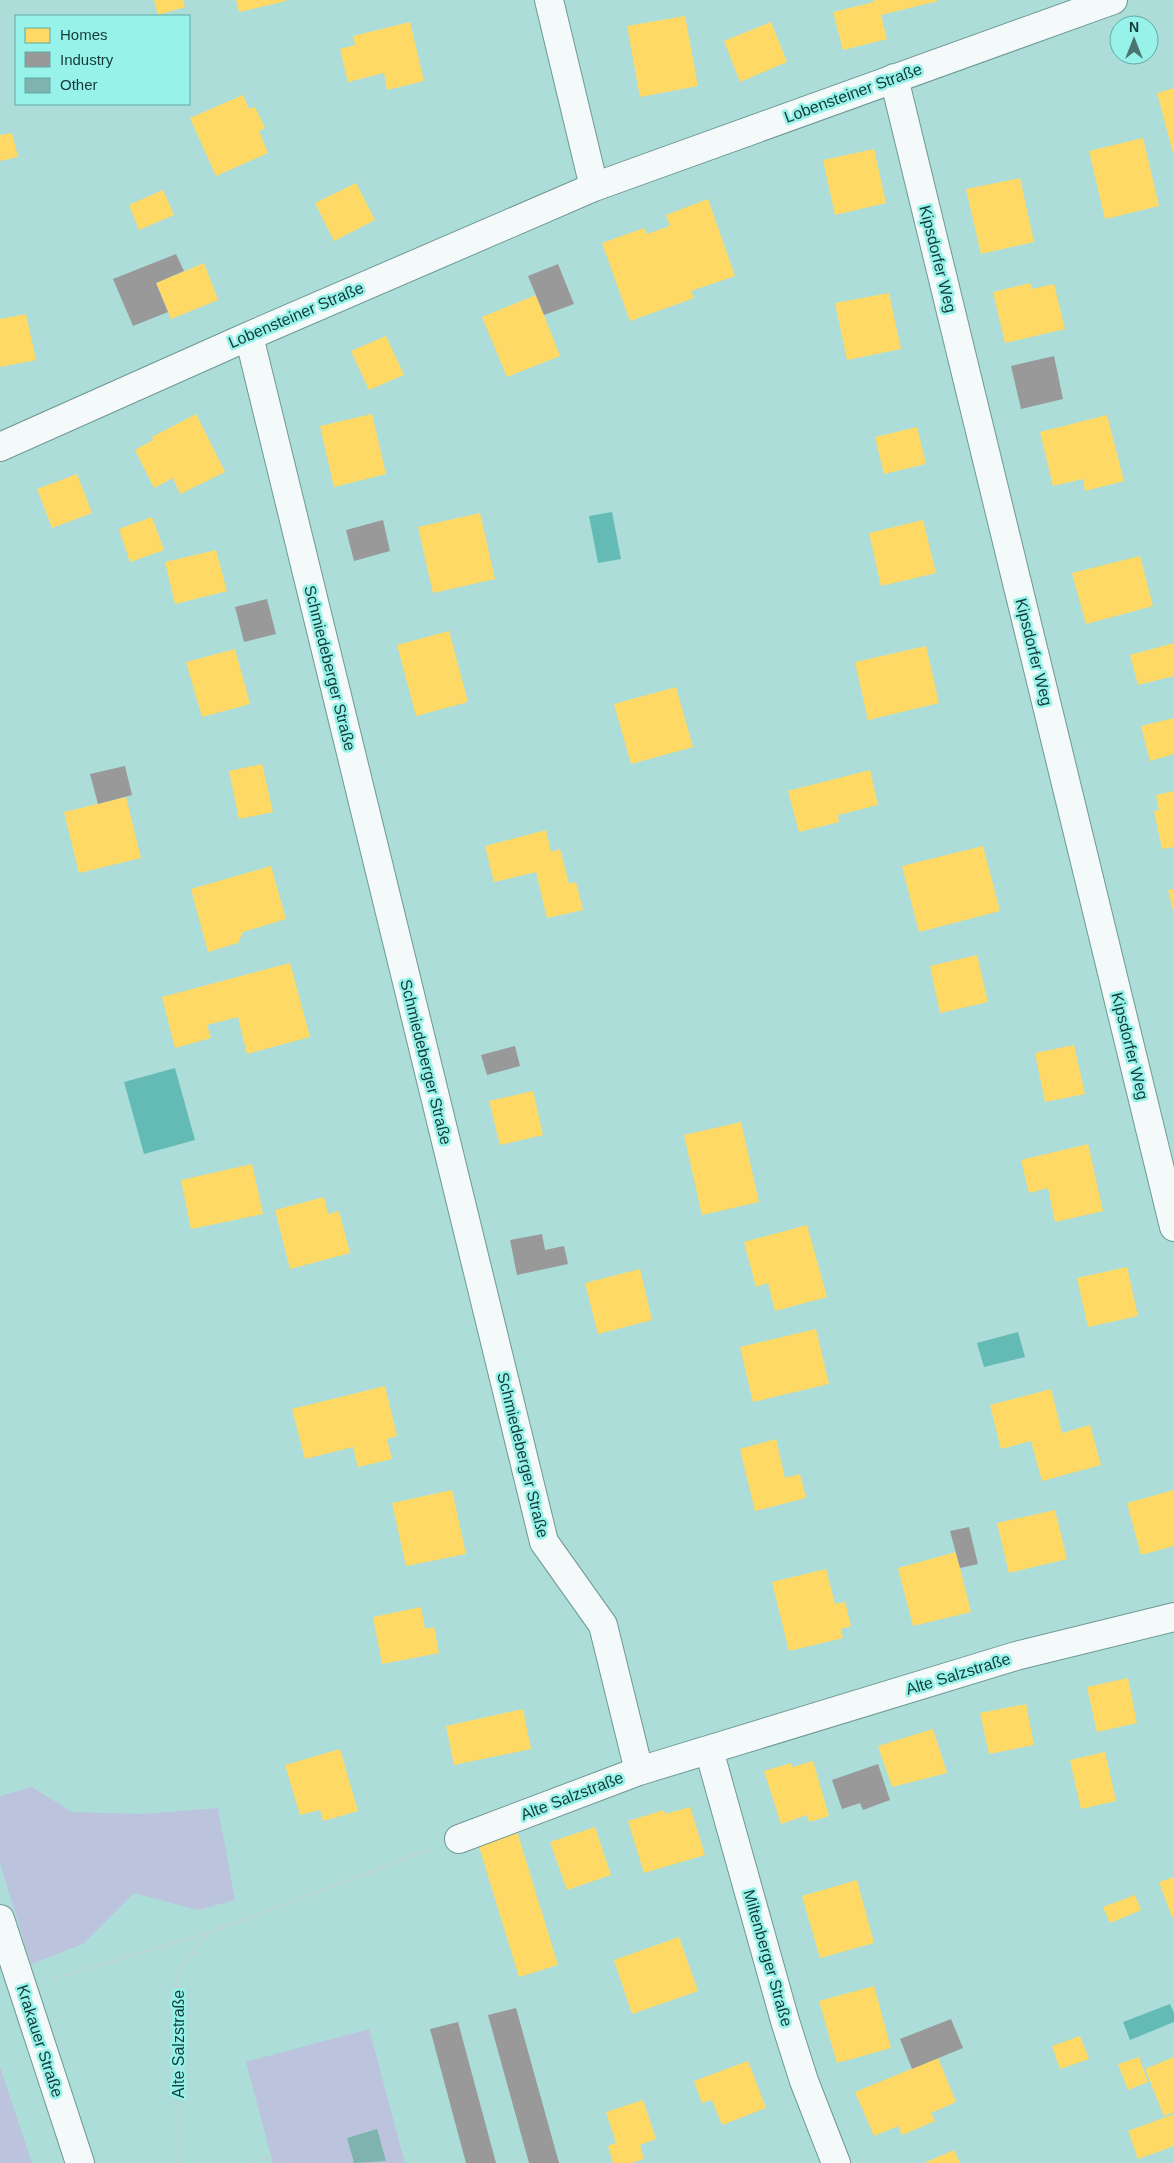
<svg xmlns="http://www.w3.org/2000/svg" width="1174" height="2163" viewBox="0 0 1174 2163" font-family="Arial,sans-serif">
<rect width="100%" height="100%" fill="#acddd9"/>
<path fill="#bcc4dd" d="M32,1787L72,1812L142,1814L218,1808L235,1900L198,1910L134,1893L83,1944L31,1964L0,1864V1796Z
M369,2029L405,2163H273L246,2062Z
M0,2067L32,2163H0Z"/>
<path fill="#64bbb5" d="M612,512L621,559L598,563L589,516Z
M175,1068L195,1140L144,1154L124,1082Z
M1018,1332L1025,1357L984,1367L977,1343Z
M1170,2004L1174,2013V2022L1130,2040L1123,2022Z"/>
<path fill="#ffd966" d="M154,0H183L185,7L158,15Z
M236,0H286V1L239,12Z
M873,0H938V1L881,15L887,39L843,50L833,12L874,2Z
M685,16L698,86L640,97L627,26Z
M410,22L424,81L387,90L384,73L348,82L340,49L355,45L353,36Z
M771,22L787,62L740,82L724,41Z
M1174,88V153H1173L1157,93Z
M243,95L249,109L255,107L265,128L259,131L268,153L216,176L190,118Z
M12,133L18,157L0,161V135Z
M1143,138L1159,206L1105,219L1089,151Z
M874,149L886,203L835,215L823,160Z
M1020,178L1034,242L981,254L966,189Z
M356,183L375,220L334,241L315,203Z
M163,190L174,215L139,230L129,205Z
M708,199L735,276L691,291L694,298L630,321L602,243L644,228L647,234L670,226L666,215Z
M204,263L218,300L171,319L156,283Z
M1030,283L1032,289L1054,284L1065,329L1005,343L993,292Z
M889,293L901,349L847,360L835,303Z
M536,295L560,356L507,377L482,317Z
M26,314L36,360L0,367V319Z
M386,336L404,375L369,390L351,351Z
M196,414L225,472L180,494L173,478L154,488L135,450L153,440L152,437Z
M372,414L386,474L334,487L320,426Z
M1107,415L1124,481L1085,491L1083,479L1053,486L1040,432Z
M917,427L926,464L884,474L875,437Z
M77,474L92,513L52,528L37,489Z
M480,513L495,579L433,593L418,527Z
M152,517L164,550L130,562L119,529Z
M923,520L936,573L881,586L869,533Z
M216,550L227,591L175,604L165,562Z
M1140,556L1153,606L1086,624L1072,573Z
M449,631L468,702L416,716L397,645Z
M1174,643V676L1138,685L1130,655Z
M926,646L939,703L868,720L855,662Z
M235,649L250,704L202,717L186,662Z
M676,687L693,747L631,764L614,704Z
M1174,718V754L1150,761L1141,726Z
M262,764L273,812L239,819L229,771Z
M870,770L878,805L838,815L839,822L799,832L788,791Z
M1174,791V847L1162,849L1154,811L1159,810L1156,795Z
M126,797L141,858L79,873L64,812Z
M546,830L551,852L560,849L569,884L576,882L583,910L547,918L536,872L494,882L485,846Z
M983,846L1000,911L919,932L902,866Z
M271,866L286,919L243,932L238,943L208,952L191,889Z
M1174,889V911H1173L1168,890Z
M977,955L988,1002L940,1013L930,966Z
M290,963L310,1037L247,1054L238,1017L207,1025L211,1038L175,1048L162,997Z
M1074,1045L1085,1094L1045,1102L1035,1053Z
M533,1091L543,1135L500,1145L489,1101Z
M741,1122L759,1202L702,1215L684,1135Z
M1088,1144L1103,1211L1055,1222L1048,1188L1029,1193L1021,1160Z
M252,1164L263,1214L191,1229L181,1180Z
M324,1197L328,1214L339,1211L350,1253L290,1269L275,1210Z
M807,1225L827,1297L775,1311L768,1283L756,1287L744,1242Z
M1127,1267L1138,1316L1088,1327L1077,1278Z
M640,1269L652,1320L598,1334L585,1283Z
M816,1329L829,1384L753,1402L740,1347Z
M385,1386L397,1436L387,1439L392,1459L358,1467L353,1447L305,1459L292,1409Z
M1051,1389L1062,1433L1090,1425L1101,1465L1042,1481L1031,1441L1001,1449L990,1405Z
M776,1439L785,1478L800,1474L806,1498L755,1511L740,1449Z
M452,1490L466,1554L406,1566L392,1503Z
M1174,1490V1546L1141,1555L1127,1503Z
M1055,1510L1067,1559L1009,1573L997,1523Z
M956,1552L971,1612L913,1626L898,1568Z
M826,1569L835,1604L845,1602L851,1626L841,1629L843,1638L789,1651L772,1582Z
M421,1607L425,1629L434,1627L439,1653L382,1664L373,1617Z
M1128,1678L1137,1723L1097,1732L1087,1687Z
M1026,1704L1034,1745L989,1754L980,1713Z
M523,1709L531,1749L454,1765L446,1726Z
M933,1729L947,1773L892,1787L878,1746Z
M340,1749L358,1811L323,1821L320,1810L300,1815L285,1765Z
M1105,1752L1116,1801L1081,1809L1070,1760Z
M813,1761L829,1816L809,1822L807,1815L781,1824L764,1771L791,1763L792,1767Z
M690,1807L705,1855L644,1873L628,1821L664,1810L665,1814Z
M595,1827L611,1875L567,1890L550,1842Z
M516,1828L558,1965L519,1977L477,1840Z
M1174,1877V1917H1172L1159,1882Z
M857,1880L874,1943L820,1958L802,1896Z
M1135,1895L1141,1910L1110,1923L1103,1907Z
M679,1937L698,1991L632,2014L614,1960Z
M874,1986L891,2048L837,2063L819,2001Z
M1080,2036L1089,2059L1060,2069L1052,2046Z
M1139,2057L1148,2082L1128,2090L1118,2064Z
M1174,2057V2112L1164,2116L1145,2069Z
M938,2058L956,2102L931,2113L935,2121L902,2135L898,2126L874,2136L855,2092Z
M748,2061L766,2108L722,2125L712,2100L702,2103L694,2081Z
M643,2100L656,2139L640,2145L644,2159L631,2163H613L608,2146L616,2143L606,2112Z
M1174,2114V2146L1138,2159L1128,2131Z
M954,2150L960,2163H924Z"/>
<path fill="#999" d="M176,254L184,271L156,283L168,312L133,326L113,279Z
M558,264L574,304L544,315L528,276Z
M1054,356L1063,399L1021,409L1011,366Z
M383,520L390,551L354,561L346,530Z
M267,599L276,634L244,642L235,607Z
M125,766L132,795L98,804L90,774Z
M515,1046L520,1066L487,1075L481,1055Z
M542,1234L545,1250L564,1246L568,1264L517,1275L510,1240Z
M969,1527L978,1564L960,1568L950,1531Z
M878,1764L890,1800L863,1810L860,1803L842,1809L832,1780Z
M516,2008L559,2163H529L488,2015Z
M951,2019L963,2048L912,2069L900,2039Z
M458,2022L496,2163H466L430,2029Z"/>
<path fill="#7fb3af" d="M377,2129L386,2161L354,2163L347,2138Z"/>
<g fill="none" stroke-linecap="round" stroke-linejoin="round">
<defs>
<path id="street" d="M549,0L594,187
M894,78L1174,1227
M249,336L544,1542L603,1625L639,1771
M0,447L249,336L594,187L1113,0
M709,1750L785,2021L804,2081L836,2163
M459,1839L639,1771L1016,1656L1174,1617
M0,1919L80,2163"/>
</defs>
<use href="#street" stroke="#6f9895" stroke-width="30"/>
<path stroke="#c2d1d0" stroke-width="3" stroke-dasharray="2.5 2.5" stroke-linecap="butt" d="M53,1979L207,1933
M179,2163L177,1974L208,1933L431,1849
M253,2163L271,2156"/>
<use href="#street" stroke="#f3faf9" stroke-width="28"/>
</g>
<g text-anchor="middle" dominant-baseline="central" stroke-width="5" stroke-linejoin="round" paint-order="stroke">
<g font-size="16" fill="#143b38" stroke="#97f2ea">
<text transform="translate(853 93) rotate(-20)">Lobensteiner Straße</text>
<text transform="translate(938 259) rotate(76)">Kipsdorfer Weg</text>
<text transform="translate(296 315) rotate(-23)">Lobensteiner Straße</text>
<text transform="translate(1034 652) rotate(76)">Kipsdorfer Weg</text>
<text transform="translate(330 668) rotate(76)">Schmiedeberger Straße</text>
<text transform="translate(1130 1046) rotate(76)">Kipsdorfer Weg</text>
<text transform="translate(426 1062) rotate(76)">Schmiedeberger Straße</text>
<text transform="translate(523 1455) rotate(76)">Schmiedeberger Straße</text>
<text transform="translate(958 1674) rotate(-17)">Alte Salzstraße</text>
<text transform="translate(572 1796) rotate(-21)">Alte Salzstraße</text>
<text transform="translate(768 1958) rotate(74)">Miltenberger Straße</text>
<text transform="translate(40 2041) rotate(72)">Krakauer Straße</text>
<text transform="translate(178 2044) rotate(-90)">Alte Salzstraße</text>
</g>
</g>
<rect x="15" y="15" width="175" height="90" fill="#97f2ea" stroke="#63a9a3"/>
<rect x="25" y="28" width="25" height="15" fill="#ffd966" stroke="#63a9a3"/>
<text x="60" y="40" font-size="15" fill="#143b38">Homes</text>
<rect x="25" y="52" width="25" height="15" fill="#999999" stroke="#63a9a3"/>
<text x="60" y="65" font-size="15" fill="#143b38">Industry</text>
<rect x="25" y="78" width="25" height="15" fill="#7fb3af" stroke="#63a9a3"/>
<text x="60" y="90" font-size="15" fill="#143b38">Other</text>
<g transform="translate(1134 40)"><circle r="24" fill="#97f2ea" stroke="#63a9a3"/>
<path d="M0-4L9 19L0 12L-9 19Z" fill="#497470"/>
<text y="-8" font-size="14" font-weight="bold" text-anchor="middle" fill="#143b38">N</text>
</g>
</svg>
